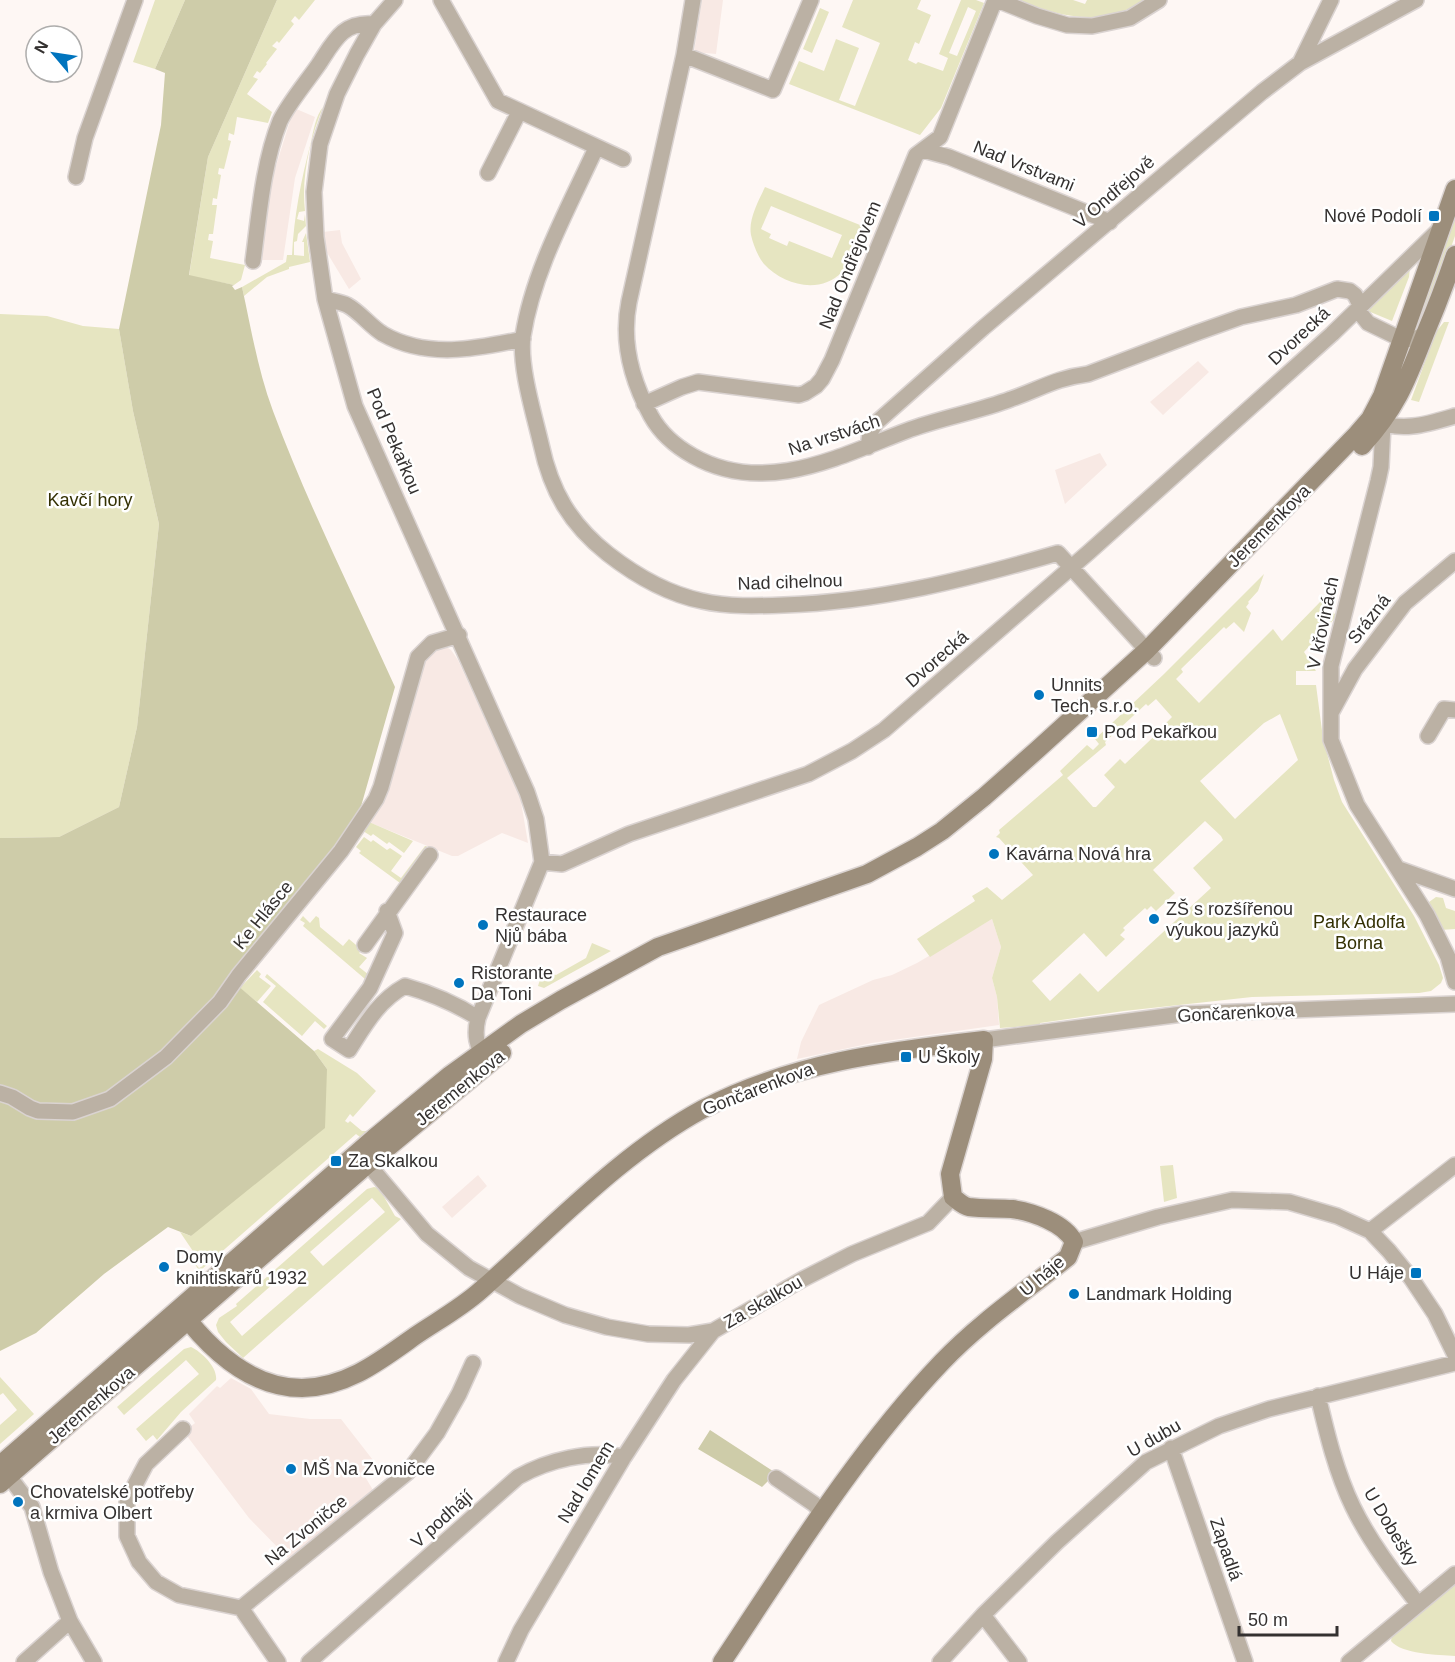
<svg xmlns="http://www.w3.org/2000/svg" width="1455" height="1662" viewBox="0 0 1455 1662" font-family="Helvetica,sans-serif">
<rect width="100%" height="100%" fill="#fef7f4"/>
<path fill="#f8e9e4" d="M702,0H723L716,54L694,52Z
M294,108L315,117L295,178L283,260H260L270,185Z
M340,230L342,243L361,279L349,289L326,251L323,232Z
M1198,361L1209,372L1163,415L1150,402Z
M1100,453L1107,465L1065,504L1055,470Z
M445,646L451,650L458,660L520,796L528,843L502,833L458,856H452L371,823L422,654Z
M992,919L1001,947L992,978L997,997L999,1025L872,1043L797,1059L801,1042L819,1005L873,980L892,975L917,963Z
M478,1175L487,1186L452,1218L442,1207Z
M231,1378L251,1389L269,1414L310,1419H341L376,1464L364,1475L373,1490L289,1559L249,1518L184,1432L195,1423L189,1414L217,1386L220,1388Z"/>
<path fill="#e6e5c1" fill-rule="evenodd" d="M155,0H185L155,69L133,62Z
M277,0H315L299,20L295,16L291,21L294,24L279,43L277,41L272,46L277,49L266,63L267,64L260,73L257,71L253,77L258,79L247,94L272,112L268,123L237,117L234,135L229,133L228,140L231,141L224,169L219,168L218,174L221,175L217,199L213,198L212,205H217L213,234H209L208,240L213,241L210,258L245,265L241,280L234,285L189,276L208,157Z
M853,0H921L917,9L931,15L919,44L915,42L908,60L916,64L918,62L943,71L948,58L939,54L961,0H976L984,3L941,108L920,135L789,84L799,61L824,71L836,39L859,48L839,100L855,106L880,43L842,27ZM968,7L976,11L957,56L949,53Z
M1018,0H1073L1085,4L1087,0H1145C1103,28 1060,17 1018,0Z
M820,8L829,12L812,53L803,49Z
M323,107C310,139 301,177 305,211L299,212L297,219L304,221L305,214L306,226L298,234L297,241L294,242V255L304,256V242H302L306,233L310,262L289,267V269L267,277L244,296L242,287L286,262L287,255H292C294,216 301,180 311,142C313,132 316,115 323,107Z
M765,187L865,227C859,240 851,262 842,272C820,295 783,285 764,264C758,257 753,244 751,235C748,219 759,200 765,187ZM771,206L842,235L832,258L789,241L787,246L769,238L771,234L761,229Z
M1455,202V236L1425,321H1420L1417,326L1414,323Z
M1410,268L1409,277L1392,321L1368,311V309Z
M0,314L47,316L83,326L119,329L133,411L159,524L137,727L119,807L59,837L0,838Z
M1444,322H1449L1419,402L1411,400L1436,332Z
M1264,574L1258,591L1248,602L1249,603L1246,607L1251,613L1244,632L1234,622L1226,629L1224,627L1181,669L1183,672L1176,679L1199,703L1273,629L1282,641L1321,601L1337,616L1304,652L1316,671H1296V685H1316L1323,738L1334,780L1342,802L1414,916L1439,965L1443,978L1441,983L1431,991L1419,993L1252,997L1124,1011L1040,1023V1025L1000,1028L997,997L992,978L1001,947L992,919L930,957L917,939L975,901L972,896L987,887L1002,900L1033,875L999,838L996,837L1000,833L999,830L1063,775L1060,771L1087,745L1093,750L1099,744L1095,739L1164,674ZM1156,699L1172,717L1165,724L1166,725L1125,764L1120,759L1104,775L1115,787L1096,807H1093L1067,778L1106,745L1105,742L1146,704L1148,706ZM1280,714L1298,760L1235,819L1200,781L1264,723ZM1205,821L1221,836L1223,840L1193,868L1211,888L1098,992L1080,973L1050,1001L1032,981L1084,933L1106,957L1125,939L1120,935L1125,930L1123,928L1145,908L1147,910L1151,906L1156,911L1175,893L1153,870Z
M369,822L413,841L404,853L389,842L387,844L373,834L371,836L363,831Z
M364,837L371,842L373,840L387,850L390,848L402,856L391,871L401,878L425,846H427L400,883L359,853L361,851L356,847Z
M1436,897L1443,898L1446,908L1455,911V929L1440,930L1429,910V902Z
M303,916L310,923L316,916L319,918L320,927L343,946L349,939L362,950L359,953L367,958L359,967L369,975L365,979L303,926L305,923L300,920Z
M592,943L611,951L544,988L538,986L543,970L556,975L586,958Z
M257,970L261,974L259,977L271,986L257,1002L240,988Z
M267,974L327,1026L324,1029L315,1021L302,1036L263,1002L276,986L265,977Z
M318,1049L357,1073L376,1091L353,1117L350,1114L345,1121L348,1123L350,1121L362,1131H367L360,1137L356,1134L202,1269H198L193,1261L199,1268L203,1266L180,1232L191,1236L327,1069L314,1051Z
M1173,1165L1177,1198L1164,1202L1160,1166Z
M374,1187L379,1188L395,1216L401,1219L243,1358L226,1342L218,1332L216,1325L219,1318L237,1306L236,1304L367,1189ZM372,1198L385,1212L323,1266L310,1252ZM291,1268L304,1282L242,1336L230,1322Z
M191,1347C202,1352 218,1368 216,1380L181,1412L157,1440L153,1435L146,1441L136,1429L199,1374L186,1360L124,1415L117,1407L184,1349Z
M0,1377L34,1414L0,1444V1425L17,1410L3,1393L0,1395Z
M1455,1582V1656C1439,1655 1401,1654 1391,1641L1392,1635Z"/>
<path fill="#cecca9" d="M185,0H277L208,157L189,275L234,285L232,286L235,290L242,287C251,328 258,371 273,411C308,505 354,596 395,687L360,810L350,829L230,979L314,1051L327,1069L325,1128L191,1236L168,1227L104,1274L36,1333L0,1351V838L59,837L119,807L137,727L159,524L133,411L119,329L161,125L165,73L155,69Z
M710,1430L776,1473L762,1487L698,1449Z"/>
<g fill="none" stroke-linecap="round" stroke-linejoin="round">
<defs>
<path id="street" d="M395,0L374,24L357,54L337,94L320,144L314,192L316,237L325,299L355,406L527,792L536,819L542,862L478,1018C474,1035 476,1046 487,1061
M441,0L498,101L623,159
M693,0L684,55L629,302C621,342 632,381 651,416C661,434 675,446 693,456C764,496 838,457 906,431C940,418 977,412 1011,399C1040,389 1056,378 1088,374L1196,333L1241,317L1296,305L1337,289L1350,291L1355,295L1360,305V313L1368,323L1403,340L1415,339L1426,333
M997,0L1037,16L1067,25L1092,26L1130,18L1159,0
M684,55L773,90L811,0
M1300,63L1331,0
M596,148C569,207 533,271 523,336C519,366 534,414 541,444C551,491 570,524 608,554C635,575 668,594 702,601C728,607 757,606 784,605C878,602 968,579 1058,553L1154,658
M923,150L949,157L1110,222
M488,173L519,112
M76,177L85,138L135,0
M253,261C259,216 263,163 280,121C288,104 308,80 319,64C334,41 343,21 374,24
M325,299C332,301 341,302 347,305C360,312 370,326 383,334C427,359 476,349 523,339
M644,404L682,387L698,382L799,395L805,393L816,386L822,379L832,360L916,155L940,137L995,0
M1374,420C1401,433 1428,424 1455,416
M1383,424L1381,467L1378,481L1331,666V740L1357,805L1427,915L1448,957L1455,982
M868,447L870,433L876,423L983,328L1262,92L1300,63L1416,0
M1331,713L1355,669L1405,603L1455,561
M1428,736L1444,709L1455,710
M542,862L562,864L629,834L808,774L852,751L884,730L1089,552L1332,334L1440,229
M1399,869L1455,889
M387,911L395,933L370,988L332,1039L349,1050C365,1025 378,1001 405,986C430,993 456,1004 478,1018
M365,945L430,855
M984,1040L1182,1014L1455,1004
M0,1093L12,1097L30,1108L38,1111L73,1112L110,1099L166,1057L220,1002L239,975L341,851L376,799L381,787L418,657L432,643L459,635
M362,1157L427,1234L469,1268L520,1296L565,1315L607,1327L648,1334L689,1335L713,1331L803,1279L852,1254L928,1223L953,1197
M1370,1231L1455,1165
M1074,1242L1158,1217L1232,1200L1289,1202L1337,1216L1370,1231L1389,1251L1411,1278L1435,1314L1455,1355
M1318,1396C1327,1434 1336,1472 1353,1507C1370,1542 1394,1573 1418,1604
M183,1429L146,1464L127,1500V1536L139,1562L156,1582L179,1595L241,1608
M1171,1448L1245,1662
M2,1467L32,1507L51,1572L70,1621L94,1662
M776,1478L814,1504L822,1513
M983,1615L1019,1662
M24,1662L70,1621
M278,1662L241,1608L408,1472L437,1433L459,1394L473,1363
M309,1662L518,1477C548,1460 589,1450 624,1457
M506,1662L521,1630L624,1457L674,1380L713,1331
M940,1662L983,1615L1057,1542L1146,1462L1219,1426L1269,1409L1455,1363
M1349,1662L1455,1574"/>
<path id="secondary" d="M1362,446C1397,408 1407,380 1425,334C1436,308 1446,282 1455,255
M180,1310C210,1350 250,1388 302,1388C347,1387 380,1361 415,1336C437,1321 461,1308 481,1290C551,1229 620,1154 703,1109C790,1063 887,1051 984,1040L983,1059L950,1174L953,1197C958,1201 963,1206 969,1207C983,1209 998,1208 1012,1209C1032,1212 1065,1223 1074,1242L1068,1257C1026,1291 980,1322 942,1362C857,1451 790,1560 722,1662
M0,1465L374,1138L450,1075L521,1024L561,1000L658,947L867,874L917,847L942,831L984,797L1037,750L1147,650L1357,434L1370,419L1382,396L1455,189
M0,1484L368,1164L502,1053"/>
</defs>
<use href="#street" stroke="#dad3d1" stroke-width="18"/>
<use href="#secondary" stroke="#dad3d1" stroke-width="21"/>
<use href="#street" stroke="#bbb1a4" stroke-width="15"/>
<use href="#secondary" stroke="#9c8e7b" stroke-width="18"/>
</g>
<g fill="#0074be" stroke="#fff" stroke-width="2">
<rect x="1428" y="210" width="12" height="12" rx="3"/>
<circle cx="1039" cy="695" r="6"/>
<rect x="1086" y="726" width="12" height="12" rx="3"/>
<circle cx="994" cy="854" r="6"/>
<circle cx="1154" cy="919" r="6"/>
<circle cx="483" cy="925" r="6"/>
<circle cx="459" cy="983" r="6"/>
<rect x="900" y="1051" width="12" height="12" rx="3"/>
<rect x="330" y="1155" width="12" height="12" rx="3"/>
<circle cx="164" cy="1267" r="6"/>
<rect x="1410" y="1267" width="12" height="12" rx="3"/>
<circle cx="1074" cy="1294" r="6"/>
<circle cx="291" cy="1469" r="6"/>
<circle cx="18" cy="1502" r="6"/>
</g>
<g text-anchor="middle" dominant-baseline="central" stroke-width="5" stroke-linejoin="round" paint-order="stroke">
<g font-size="18" fill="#343130" stroke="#fff">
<text transform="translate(1024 166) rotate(22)">Nad Vrstvami</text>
<text transform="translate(1114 192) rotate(-41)">V Ondřejově</text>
<text transform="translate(850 265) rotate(-68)">Nad Ondřejovem</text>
<text transform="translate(1299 336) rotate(-43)">Dvorecká</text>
<text transform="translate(834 435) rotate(-18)">Na vrstvách</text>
<text transform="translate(394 441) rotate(67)">Pod Pekařkou</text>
<text transform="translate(1269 526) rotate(-45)">Jeremenkova</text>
<text transform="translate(790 582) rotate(-2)">Nad cihelnou</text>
<text transform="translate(1369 619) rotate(-52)">Srázná</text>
<text transform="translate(1323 623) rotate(-78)">V křovinách</text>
<text transform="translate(937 659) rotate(-41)">Dvorecká</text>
<text transform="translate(263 915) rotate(-51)">Ke Hlásce</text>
<text transform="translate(1236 1013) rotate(-3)">Gončarenkova</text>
<text transform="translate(460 1088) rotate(-39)">Jeremenkova</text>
<text transform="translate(758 1089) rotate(-21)">Gončarenkova</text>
<text transform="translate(1042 1276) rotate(-40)">U háje</text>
<text transform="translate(763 1302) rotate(-30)">Za skalkou</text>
<text transform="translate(91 1405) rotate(-41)">Jeremenkova</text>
<text transform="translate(1154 1438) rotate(-30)">U dubu</text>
<text transform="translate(586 1482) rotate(-59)">Nad lomem</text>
<text transform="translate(442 1519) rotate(-42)">V podhájí</text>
<text transform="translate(1391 1527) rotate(59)">U Dobešky</text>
<text transform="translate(306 1530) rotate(-39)">Na Zvoničce</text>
<text transform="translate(1226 1549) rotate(71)">Zapadlá</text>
</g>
<g font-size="18" fill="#343130" stroke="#fff" text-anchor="start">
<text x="1422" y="216" text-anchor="end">Nové Podolí</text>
<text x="1051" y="685">Unnits<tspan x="1051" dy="21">Tech, s.r.o.</tspan></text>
<text x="1104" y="732">Pod Pekařkou</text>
<text x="1006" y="854">Kavárna Nová hra</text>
<text x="1166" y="909">ZŠ s rozšířenou<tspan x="1166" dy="21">výukou jazyků</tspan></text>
<text x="495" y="915">Restaurace<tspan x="495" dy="21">Njů bába</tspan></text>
<text x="471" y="973">Ristorante<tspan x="471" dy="21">Da Toni</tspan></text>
<text x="918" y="1057">U Školy</text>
<text x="348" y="1161">Za Skalkou</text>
<text x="176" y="1257">Domy<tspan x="176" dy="21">knihtiskařů 1932</tspan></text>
<text x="1404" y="1273" text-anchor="end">U Háje</text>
<text x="1086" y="1294">Landmark Holding</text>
<text x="303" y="1469">MŠ Na Zvoničce</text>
<text x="30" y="1492">Chovatelské potřeby<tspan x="30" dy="21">a krmiva Olbert</tspan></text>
</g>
<g font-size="18" fill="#343103" stroke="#fff">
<text x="90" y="500">Kavčí hory</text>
<text x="1359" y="922">Park Adolfa<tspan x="1359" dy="21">Borna</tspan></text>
</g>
</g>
<g transform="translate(54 54) rotate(299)"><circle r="28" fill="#ffffff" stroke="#aeadac" stroke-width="1.5"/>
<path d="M0-4.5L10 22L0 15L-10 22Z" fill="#0074be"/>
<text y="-9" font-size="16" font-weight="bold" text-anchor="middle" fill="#343130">N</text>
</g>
<path d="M1239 1626v9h98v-9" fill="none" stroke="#343130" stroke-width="3"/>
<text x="1248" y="1626" font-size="18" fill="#343130" stroke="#ffffff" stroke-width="4.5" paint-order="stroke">50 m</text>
</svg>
